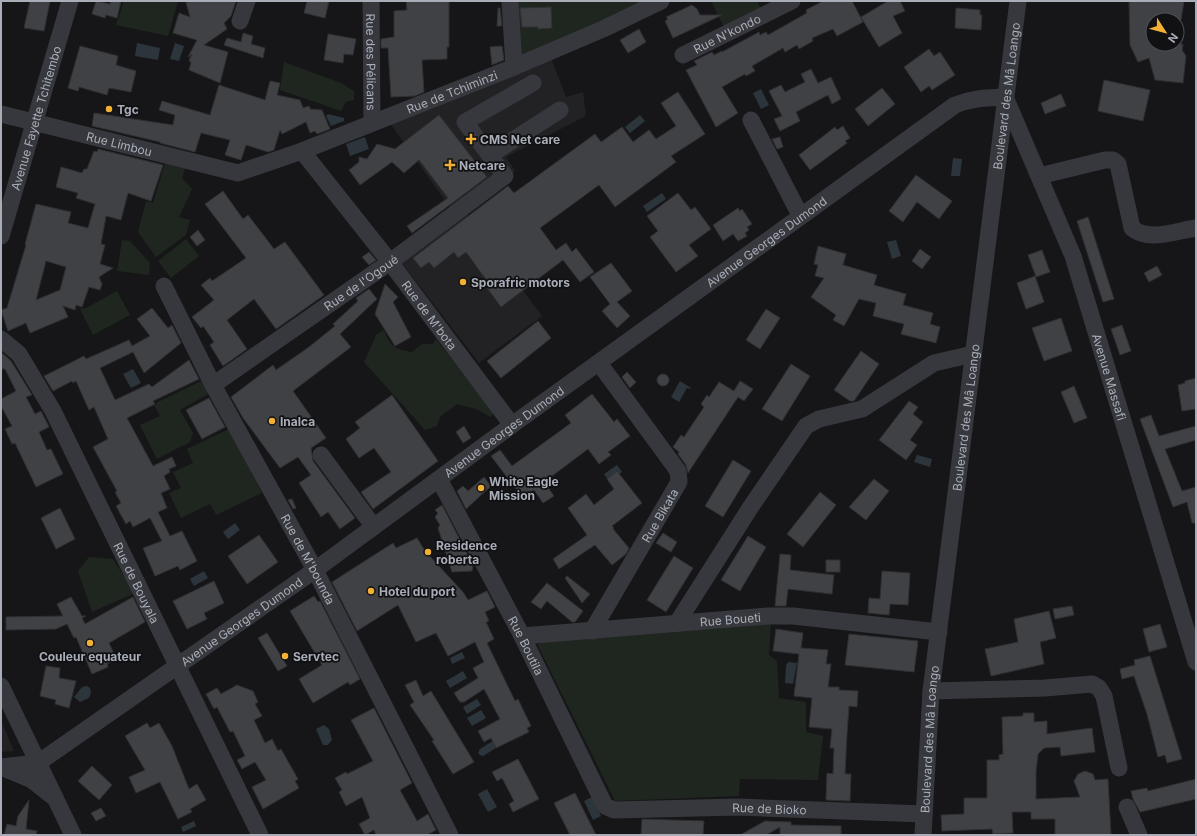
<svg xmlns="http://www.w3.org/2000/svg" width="1197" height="836" viewBox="0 0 1197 836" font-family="Inter,sans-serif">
<rect width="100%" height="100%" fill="#161618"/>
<path fill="#222225" d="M551,58L566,97L583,92L586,116L506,157L515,171L456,216L387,119Z
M466,213L542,316L479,363L401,262Z
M1,720L14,751L1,752Z"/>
<path fill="#1e261f" d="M124,1H178L168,36L116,25Z
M515,1H653L517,58Z
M711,1H757L761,8L724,27Z
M284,62L341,83L354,91V100L346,102L341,111L280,90Z
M166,160L186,165L182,178L192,189L179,217L190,220L186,235L156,257L138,232L146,201L153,203Z
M186,239L199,256L171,278L158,261Z
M122,240L130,241L150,263L149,275L117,271Z
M117,291L130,315L93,335L79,307L81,309L86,308Z
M384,330C390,346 394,349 412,352L422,344H433L436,339L494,413L491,417L476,409L457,404L440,417L437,426L425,430L364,362L376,335Z
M205,379L210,393L180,410L193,433L190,442L157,459L140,425L160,416L154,405H157L156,403Z
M231,428L262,493L216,515L210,504L181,518L169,493L181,488L173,472L193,463L187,449Z
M89,557L113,559L135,593L92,612L78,571Z
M771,622L769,655L777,661L779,698L806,702V732L823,736L818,780L740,779L739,796L615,801L537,644L599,630Z"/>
<path fill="#2c353c" d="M137,43L160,48L158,60L135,56Z
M175,43L184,46L179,61L170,59Z
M761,89L769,105L761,109L753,93Z
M328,114L344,118V121L331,126L326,116Z
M640,115L645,121L630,133L625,127Z
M365,137L369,149L350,156L346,144Z
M953,158L962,159L960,176H951Z
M662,193L666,199L647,212L643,206Z
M896,240L901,256L892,259L887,242Z
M133,369L141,383L131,388L123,374Z
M680,381L691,388L690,389L687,388L679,402L671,397Z
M917,455L932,459L930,467L914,462Z
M617,465L622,472L609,481L604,474Z
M235,523L240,530L228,539L223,532Z
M204,571L208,578L194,586L190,579Z
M462,652L465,658L452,664L450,658Z
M788,662L797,663L793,684L785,683L786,666Z
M463,671L467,678L450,688L446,681Z
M87,686L90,688L91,692L89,698L80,702L74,697L82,687Z
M477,699L481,705L467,714L463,707Z
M481,710L486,718L472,726L467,718Z
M324,725L329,729L332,740L328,745H323L316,729Z
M493,741L496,748L483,756L480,755L478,753L480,749Z
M487,789L497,807L488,812L478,794Z
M592,797L601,816L593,820L584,801Z
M194,821L196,826L183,832L181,827Z"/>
<path fill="#404145" stroke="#303034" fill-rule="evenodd" d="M30,1H50L44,31L24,28Z
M96,1L110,4L111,1H121L117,18L106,15L105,18L92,14Z
M191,1H236L231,16L224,23L227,29L204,45L228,52L220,83L189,70L191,63L189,60L192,54L188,57L197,40L173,33L179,13L190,17L186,2Z
M307,1H329L325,18L304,13Z
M406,1H449V47H447V59L422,60L424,92L415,96L391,97L388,48H381V39L394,37V11L407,10Z
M823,1H852L863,22L837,36L833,29L812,38L813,41L799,49L797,45L785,52L783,48L752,66L755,71L746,76L745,74L722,87L738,113L716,127L686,70L697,65L694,61L712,52L714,55L722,51V52L759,32L760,35L766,32L768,35L807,13L806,10Z
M888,1H900L905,11L893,16L902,33L879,47L861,17Z
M1129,1H1184L1181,20H1153V44H1183L1182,50L1186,56L1183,83L1155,80L1149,58L1138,62L1130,45Z
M692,5L697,9L700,15H722L673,38L665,21L668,19L666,17Z
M551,7L552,28L538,29V27H522L520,8Z
M498,8H500L502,26H497Z
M956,8L980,10V15H982L981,30L955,28Z
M639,29L646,42L628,53L620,40Z
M243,33L253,36L251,44L265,48L263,58L224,45L227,38L241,42Z
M328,34L356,39L353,55L344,54L343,63L324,60Z
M80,46L118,56L116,65L136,71L131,92L109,88L107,95L79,87L78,91L68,88Z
M502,46L504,60L492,65L490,47Z
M929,49L934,56L940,52L955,75L932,90L929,86L921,92L904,67Z
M811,69L818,83L831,77L841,99L832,104L828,95L796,112L800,121L780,131L774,119L782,116L769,91L781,85L785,92L805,82L801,74Z
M1104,80L1150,90L1143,121L1098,111Z
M270,81L280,83L277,95L300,100L303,108L309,106L310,109L322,110L330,129L317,134L315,131L310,133L306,122L282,134L280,130L274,150L268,152L246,145L241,160L225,155L230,140L201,133L195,152L160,143V142L92,126L94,113L173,125L175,115L159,110L162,101L210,115L219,85L265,100Z
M882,88L895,104L868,126L855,109Z
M678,92L705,134L671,156L676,162L615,207L599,185L540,228L556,250L566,243L572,252L576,248L594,272L580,282L563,260L501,307L487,288L490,285L466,252L458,258L454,252L434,268L429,262L421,268L413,258L508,186L514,193L595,134L601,142L622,127L633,142L649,130L656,139L676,126L661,103Z
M1061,94L1066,106L1045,114L1041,103Z
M439,115L487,177L412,233L407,226L448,198L419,160L404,173L392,162L360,185L349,170L359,162V157L367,159L377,144L395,149Z
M843,126L850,138L845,141L847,143L810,170L799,155L835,127L837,130Z
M780,137L783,147L777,149L772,139Z
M98,149L163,165L151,201L128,193L121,220L106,216L101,244L105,245L100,264L113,268L99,277L102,284L100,290L89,287L82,307L76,305L75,310L63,306L68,317L30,333L26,323L8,331L1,310L7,308L26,245L25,244L36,204L71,212L68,223L88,228L95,204L76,198L78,193L56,187L61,167L82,173L84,169H87L94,151L97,152ZM46,261L66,267L60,290L36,300Z
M916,175L952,201L939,219L917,202L903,222L889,211Z
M223,191L243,219L248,215L274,249L285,242L324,295L276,329L254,299L227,320L247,349L223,366L210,345L214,342L203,326L201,328L192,317L214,300L201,285L210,278L212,281L246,258L205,204Z
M678,193L691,210L695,207L711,229L689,245L698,256L676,272L650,237L658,231L647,216Z
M738,208L740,211L742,209L752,224L747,227L749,230L745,233L747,236L738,241L733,234L723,241L713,225Z
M1088,217L1114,299L1103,302L1077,221Z
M198,230L205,240L197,246L190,237Z
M818,246L846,254L843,265L877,275L874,285L906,294L903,305L933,313L930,324L940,327L936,343L901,334L904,324L873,316L876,303L859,299L844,326L833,320L836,315L811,297L824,278L815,276L818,265L814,264Z
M920,249L931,257L922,269L912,261Z
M1042,250L1050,272L1036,277L1028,255Z
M369,252L376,260L369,265L362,257Z
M611,263L632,291L617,302L630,316L617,328L602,311L610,304L590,277Z
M1157,266L1162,275L1149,282L1144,273Z
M1035,276L1044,302L1026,309L1017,283Z
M385,284L398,297L393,302L411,337L395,346L375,314Z
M369,289L377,299L340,334L351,347L293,391L326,438L311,448L313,461L355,518L340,529L328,512L321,517L299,483L311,475L298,457L280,468L243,418L231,397L273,365L276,370L309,347L335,326L333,324L358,301L356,298Z
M152,308L168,328L172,325L181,343L144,373L133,352L100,368L115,400L149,384L152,387L189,360L199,379L153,401L155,404L127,418L153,466L172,457L176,466L169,469L170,472L164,476L170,489L161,493L167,508L158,512L170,536L182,531L197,561L180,570L178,566L155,576L143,548L162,541L150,518L133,527L130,521L126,524L116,506L121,503L115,492L117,491L93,447L108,439L94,407L89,410L76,381L73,383L72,381L53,391L44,376L84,356L86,359L129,340L132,346L150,336L137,319Z
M766,309L780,318L760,349L746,340Z
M1061,318L1072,351L1044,361L1032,328Z
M538,321L551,338L501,378L487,361Z
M1122,325L1131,351L1120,355L1111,329Z
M861,351L879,364L854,401H850L834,390Z
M1,352L11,361L32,395L26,397L35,414L41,411L49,427L39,432L47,450L51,449L63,474L36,487L15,443L12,444L5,429L12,426L1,406V399L16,391L5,369H1Z
M791,364L810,376L782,421L762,409Z
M627,372L636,382L630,388L622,377Z
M657 380a6 6 0 1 1 12 0a6 6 0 1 1-12 0Z
M1196,378V409L1182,411L1178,385L1185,383V381Z
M740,381L753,389L744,401L738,397L688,473L686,465L678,454L679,452L673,447L681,435L684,437L704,407L701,404L707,395L709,397L719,382L734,391Z
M1074,386L1087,418L1074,423L1061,392Z
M592,394L614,422L617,419L630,436L608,452L611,455L599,464L588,449L544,482L554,496L543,503L534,490L522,497L491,456L500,450L512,466L571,423L565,415Z
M392,395L438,461L373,509L361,492L391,472L374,448L359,458L346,439L360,428L355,422Z
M209,398L225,427L202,439L186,410Z
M909,401L918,407L913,414L923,422L910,440L917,445L906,460L879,440Z
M1151,415L1159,436L1196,426V440L1165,449L1182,491L1196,487V523H1192L1187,502L1173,507L1140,419Z
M464,426L471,438L463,443L456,432Z
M733,460L751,471L723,517L705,506Z
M617,471L642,503L612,526L614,528L613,529L629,548L626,554L612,565L595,545L559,569L553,559L587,535L568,508L586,494L594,505L614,489L607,479Z
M484,477L491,486L466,509L457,491L463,486L468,491Z
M874,479L889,491L866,520L849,507Z
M820,492L836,505L803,547L787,534Z
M292,499L296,508L293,509L288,500Z
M442,505L473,565L472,571L452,572L438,528L440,525L435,517L438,513L435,510Z
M60,508L75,539L56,549L41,518Z
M663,533L677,542L671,552L656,543Z
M259,535L278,562L247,584L228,556Z
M748,536L766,547L740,591L721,580Z
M417,538L425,551L463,592L468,600L487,591L495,607L485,612L489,621L486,622L494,639L487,643L515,701L518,699L531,726L527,728L529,732L496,748L491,738L484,742L478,731L500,719L484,689L464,702H460L454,693L478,678L473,668L484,662L475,642L448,656L436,633L416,642L398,605L357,631L332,582L393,543L396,548Z
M780,554L791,555L790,570L834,575L832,594L788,589L786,606H775Z
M674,556L693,568L666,612L647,600Z
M826,560H840V572H826Z
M882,571L910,573L908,605L890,604L889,615L868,613L869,598L880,599Z
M567,576L590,594L582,603L565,578Z
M214,581L224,603L204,613L207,619L187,629L173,601Z
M547,583L583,611L575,622H572L547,601L541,609L531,602Z
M314,596L318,602L320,601L360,679L350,685L348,682L313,703L299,679L322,665L290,611Z
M71,597L82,616H86L82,618L85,624L133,597L145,622L109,643L117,660L107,664L108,667L92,674L76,637L74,638L67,624L56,629L6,630V617L63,616L57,604Z
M1072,606L1074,615L1055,619L1053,609Z
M1049,611L1056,638L1040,642L1044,664L991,676L985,649L1018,642L1014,619Z
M1160,624L1167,647L1149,652L1143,629Z
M776,629L803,633L801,648L828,650L826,664H831L828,687H839V690L858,691L857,707L849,706L847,734L845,774H851L850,801L826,800L827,773L833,774L834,748H830L832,729L809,727L812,698L794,696L799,654L773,651Z
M267,633L287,666L278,671L258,638Z
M849,634L918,641L914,672L845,665Z
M1150,656L1182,759L1167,763L1165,755L1158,757L1147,714L1134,676L1122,679L1120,669L1135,665L1134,660Z
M46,666L60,668L59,678L76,681L69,708L55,704L56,700L40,696Z
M416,680L423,696L431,691L474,762L453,774L432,741L434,740L410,705L414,702L405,685Z
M237,685L253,691L258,702L255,704L262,716L254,720L265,743L272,739L278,751L281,749L298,779L295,781L299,788L263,809L252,787L266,780L255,762L242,769L237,760L245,756L233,731L230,732L217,707L214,709L206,694L217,688L221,694Z
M374,708L412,783L400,790L417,821L428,814L436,830L427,835H376L374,830L365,835L359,824L370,818L362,797L346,806L339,792L342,790L335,778L346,772L347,774L373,761L351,720Z
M1023,713H1034V722L1047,721V734L1092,728L1095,752L1061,756L1060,747L1044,748L1038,754L1036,771V799L1080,797L1074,781L1078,774L1085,771L1093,774L1095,780L1108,779L1111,835H1055V819H1031V812H1012L1013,833L993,834L992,829L942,831L941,815L964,814V798H987V760H999V755L1003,754L1002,717L1023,716Z
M147,723L150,728L159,723L172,746L189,789L197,784L206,800L190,809L192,812L178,819L160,782L136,793L129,777L145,770L125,736Z
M518,759L539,799L513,812L509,804L514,801L502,778L497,781L492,772Z
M92,766L112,785L99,800L78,781Z
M1196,779V799L1140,812L1133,799L1131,791L1147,788L1148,791Z
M575,793L596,835H570L554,803Z
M29,800L26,829L37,831L36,835H4L7,824L16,826L18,816Z
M101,808L106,816L96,821L91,813Z
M642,819L704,821L703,835H641Z
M765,821L791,822V825L841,826V835H780V827L766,835H740Z"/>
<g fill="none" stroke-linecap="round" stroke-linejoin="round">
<g stroke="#37383d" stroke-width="17">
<path id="s1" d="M371,1L372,123"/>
<path d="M510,1L514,67"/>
<path d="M240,21L247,1"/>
<path id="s2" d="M683,55L792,1"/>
<path id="s3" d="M1,114L238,173L302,151L514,67L603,29L661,1"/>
<path d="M751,120L800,215"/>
<path id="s4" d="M302,151L390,262L512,425"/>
<path d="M490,155L560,110"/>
<path d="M1039,176L1105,160H1113L1118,164L1132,228C1148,242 1176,231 1196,228"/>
<path id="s5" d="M1,236L70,1"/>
<path id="s6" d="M164,286L213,385L315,570L450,835"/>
<path id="s7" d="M1,339L19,354L53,411L260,835"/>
<path id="s8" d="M213,385L390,262L505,176L465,122L533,83"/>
<path d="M321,455L374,527"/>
<path id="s9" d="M439,479L522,636L605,806L614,810L738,807L924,814"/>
<path d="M677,623L750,508L806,426L819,419L862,409L934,363L973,354"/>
<path id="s10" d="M592,631L679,482L678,471L599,363"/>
<path id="s11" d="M522,636L768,616H793L939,632"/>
<path d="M1,686L73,835"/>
<path d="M931,691L1045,688L1092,684L1099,688L1104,696L1119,768"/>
<path id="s12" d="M1,767L38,763L315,570L512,425L955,105C972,98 987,98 1005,97L1073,256L1196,662"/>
<path d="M1,767L32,780L51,795"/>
<path d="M1127,807L1139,835"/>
<path id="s13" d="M923,835L931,691L1018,1"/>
</g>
</g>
<g fill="#f2b134" stroke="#111113" stroke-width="1.5">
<circle cx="109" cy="109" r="4"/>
<path d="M469 133h4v4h4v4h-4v4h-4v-4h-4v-4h4z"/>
<path d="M448 159h4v4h4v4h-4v4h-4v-4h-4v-4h4z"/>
<circle cx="463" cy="282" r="4"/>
<circle cx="272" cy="421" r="4"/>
<circle cx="481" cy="488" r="4"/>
<circle cx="428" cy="552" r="4"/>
<circle cx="371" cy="591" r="4"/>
<circle cx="90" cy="643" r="4"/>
<circle cx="285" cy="656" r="4"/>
</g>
<g text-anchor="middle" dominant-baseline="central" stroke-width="3.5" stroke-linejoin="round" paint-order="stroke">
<g font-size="12" fill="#a8adb8" stroke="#111113">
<text stroke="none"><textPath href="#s2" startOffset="49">Rue N'kondo</textPath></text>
<text stroke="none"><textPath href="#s1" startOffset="61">Rue des Pélicans</textPath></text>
<text stroke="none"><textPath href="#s3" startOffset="473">Rue de Tchiminzi</textPath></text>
<text stroke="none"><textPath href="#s13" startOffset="744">Boulevard des Mâ Loango</textPath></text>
<text stroke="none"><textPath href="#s5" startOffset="123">Avenue Fayette Tchitembo</textPath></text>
<text stroke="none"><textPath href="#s3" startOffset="122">Rue Limbou</textPath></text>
<text stroke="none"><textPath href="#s12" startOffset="933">Avenue Georges Dumond</textPath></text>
<text stroke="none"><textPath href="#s8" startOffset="180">Rue de l'Ogoué</textPath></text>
<text stroke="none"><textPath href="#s4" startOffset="208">Rue de M'bota</textPath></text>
<text stroke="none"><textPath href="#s12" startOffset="1516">Avenue Massafi</textPath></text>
<text stroke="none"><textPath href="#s13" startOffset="420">Boulevard des Mâ Loango</textPath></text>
<text stroke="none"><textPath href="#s12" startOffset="609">Avenue Georges Dumond</textPath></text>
<text stroke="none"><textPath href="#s10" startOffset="134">Rue Bikata</textPath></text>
<text stroke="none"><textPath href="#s6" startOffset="309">Rue de M'bounda</textPath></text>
<text stroke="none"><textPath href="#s7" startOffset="281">Rue de Bouyala</textPath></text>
<text stroke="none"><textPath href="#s11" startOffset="209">Rue Boueti</textPath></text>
<text stroke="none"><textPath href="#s12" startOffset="285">Avenue Georges Dumond</textPath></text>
<text stroke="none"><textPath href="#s9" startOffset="188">Rue Boutila</textPath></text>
<text stroke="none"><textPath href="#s13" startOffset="96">Boulevard des Mâ Loango</textPath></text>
<text stroke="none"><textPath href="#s9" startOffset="532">Rue de Bioko</textPath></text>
</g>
<g font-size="12" font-weight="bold" fill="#a8adb8" stroke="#111113" text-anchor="start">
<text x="117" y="109">Tgc</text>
<text x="480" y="139">CMS Net care</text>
<text x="459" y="165">Netcare</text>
<text x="471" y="282">Sporafric motors</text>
<text x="280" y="421">Inalca</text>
<text x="489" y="481">White Eagle<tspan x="489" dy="14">Mission</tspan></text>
<text x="436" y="545">Residence<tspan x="436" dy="14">roberta</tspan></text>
<text x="379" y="591">Hotel du port</text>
<text x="90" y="656" text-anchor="middle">Couleur equateur</text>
<text x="293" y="656">Servtec</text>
</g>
</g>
<rect width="1197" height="836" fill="none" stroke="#a8adb8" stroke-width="4"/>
<g transform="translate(1165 32) rotate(126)"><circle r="19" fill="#111113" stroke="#4d4f55"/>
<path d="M0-3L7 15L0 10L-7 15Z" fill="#f2b134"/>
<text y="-6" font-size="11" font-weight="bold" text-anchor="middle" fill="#a8adb8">N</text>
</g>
</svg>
